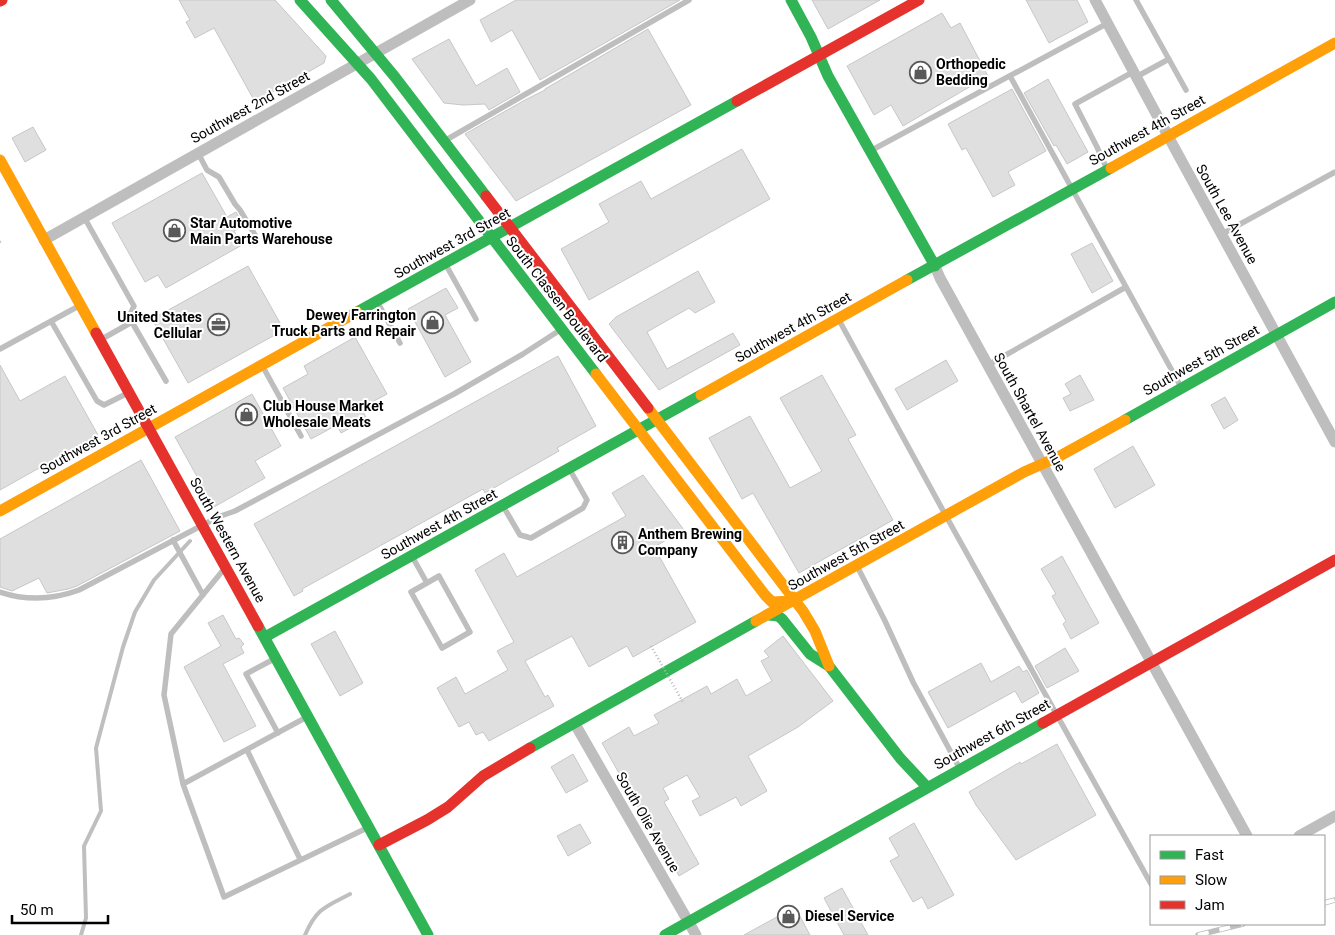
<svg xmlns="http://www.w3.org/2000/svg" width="1335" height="935" viewBox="0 0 1335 935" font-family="Roboto,sans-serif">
<rect width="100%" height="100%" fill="#fff"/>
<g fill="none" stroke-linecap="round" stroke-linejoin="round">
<path stroke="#bfbfbf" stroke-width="4" d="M81,935L86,918L84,846L101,811L96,748L123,647L135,612L154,580L190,541
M305,935C317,908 325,907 350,894"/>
</g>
<path fill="#dfdfdf" stroke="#c7c7c7" d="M179,0H275L326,56L324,63L255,102L214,28L195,38L186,22L190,20Z
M516,0H680L540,80L512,30L491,42L480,20Z
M812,0H880L828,29Z
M1026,0H1077L1088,22L1049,43Z
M942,13L951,28L960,23L988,76L903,126L891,105L874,115L847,66Z
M648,29L691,105L516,201L465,134L525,100L545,90V89Z
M449,39L476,86L507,68L520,92L489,110L485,104L463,105L444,103L412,59Z
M1048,79L1088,152L1067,164L1056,145L1054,146L1024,93Z
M1012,89L1046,151L1008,172L1015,185L993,197L966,148L962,150L948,124Z
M33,127L46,150L25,162L12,138Z
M742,149L770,199L589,300L561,249L609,222L599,204L641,181L651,199Z
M202,173L227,217L236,212L244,226L234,231L242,245L166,288L158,275L145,282L112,223Z
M1092,243L1113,281L1092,293L1071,254Z
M248,266L284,330L188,383L152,319Z
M698,271L715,302L695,313L689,308L647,332L667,369L733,333L740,345L659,390L609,324L616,317Z
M446,288L458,308L445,315L471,362L445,377L408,309Z
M355,337L387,394L361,408L367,419L341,433L337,425L311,439L283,388L308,374L304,366Z
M558,356L596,426L557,448L559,451L485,493L483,489L302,589L303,591L294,596L254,524Z
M946,360L958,381L907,410L895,389Z
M0,365L20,401L65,376L98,435L0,490Z
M822,375L856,435L848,439L893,520L799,573L753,493L742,499L709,438L750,416L790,488L822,471L780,398Z
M1080,375L1094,400L1070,411L1063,398L1071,394L1065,384Z
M252,394L281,446L255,461L265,478L214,507L175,437Z
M1225,397L1238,420L1224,429L1211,405Z
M1133,446L1155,485L1115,508L1094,469Z
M141,460L180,531L77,586L68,589L47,593L39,578L12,591L0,587V539Z
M643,475L684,530L654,547L696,622L633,657L627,646L589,667L572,636L525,661L545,697L548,695L554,706L489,741L483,732L476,735L469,722L459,727L437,688L456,677L465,694L508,670L497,651L514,642L475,570L504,553L517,577L626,516L612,493Z
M1062,556L1099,623L1071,639L1063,624L1066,621L1052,596L1056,594L1041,569Z
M223,615L236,639L239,638L244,644L241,647L244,653L223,664L256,726L224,742L184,667L221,646L208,623Z
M335,631L363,683L340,696L311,644Z
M783,636L833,701L798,727L748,756L767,791L741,806L736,797L700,816L692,801L700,797L687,775L663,788L669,799L664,802L699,864L679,876L644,813L642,814L602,743L629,727L634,736L659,723L654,715L707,686L711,694L737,679L746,696L772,681L761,661L769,657L764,651Z
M1065,648L1079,671L1047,688L1035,666Z
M981,663L991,682L1019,666L1023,672L1027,670L1039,693L1022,703L1015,691L948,728L928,692Z
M1057,744L1096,815L1016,860L976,805L969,792L1020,762L1021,764Z
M573,754L588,781L566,793L551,767Z
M914,823L954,895L928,909L922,897L913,902L890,861L899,856L889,838Z
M580,824L591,843L568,856L557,836Z
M842,888L868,935H844L824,898Z
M795,907L810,935H744Z"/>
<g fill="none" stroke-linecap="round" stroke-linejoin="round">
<path stroke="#b9b9b9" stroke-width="2.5" stroke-dasharray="1 2.5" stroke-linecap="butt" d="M0,242L2,241"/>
<path stroke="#bebebe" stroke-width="5.5" d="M1136,0L1186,90
M1010,76L1181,387
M1136,77L1169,59
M446,140L689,0
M872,150L1108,23
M198,153L207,170L219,177L235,204L240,210L255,235
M1106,167L1097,147L1075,104L1133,72
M84,217L134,306L129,317L166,381
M1222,234L1335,172
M446,265L476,319
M378,303L400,343
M839,320L946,516L1151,884
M51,321L97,401L104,405L126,394
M102,339L132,322
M0,349L77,307
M988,365L1126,287
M263,367L301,436
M503,506L520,535L531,538L583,508L587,500L570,470
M173,540L203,595
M413,558L427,583L439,576L470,632L442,648L411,592L427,583
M857,566L885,621L913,682L960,769
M0,592C27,601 52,600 79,590L218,517L235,511L454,394L523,354L560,330
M274,659L246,674L278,733
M305,718L183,784L224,897L367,828
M247,750L300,859
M183,784L164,695L171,634L224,569"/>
<path stroke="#bebebe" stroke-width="11" d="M1095,0L1174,147L1335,442
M44,240L470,0
M935,266L940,278L1247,836
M575,724L696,935
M1299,836L1335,816"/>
<path stroke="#30b455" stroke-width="11" d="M300,0L371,79L596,374
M331,0L395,77L486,196
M791,0L811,37L828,76L935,266
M907,280L1111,168
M357,312L737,101
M1125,420L1335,302
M769,615L778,616L782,619L810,654L829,666L900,758L927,787
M258,626L428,935
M265,637L701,395
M530,748L756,621
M665,935L1043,723"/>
<path stroke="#ff9f0a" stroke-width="11" d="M0,160L96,333
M1111,168L1335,43
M596,374L765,595L772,602L793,601
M701,395L907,280
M648,408L803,611L815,631L829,666
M0,511L357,312
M756,621L1024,472L1058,457L1125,420"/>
<path stroke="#e5322d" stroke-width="11" d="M0,1L2,0
M737,101L919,0
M486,196L648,408
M96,333L258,626
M1043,723L1335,560
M379,845L427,820L448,807L483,776L530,748"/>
<defs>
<path id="rail" d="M1324,903L1335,900
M1198,935L1243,924"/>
</defs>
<use href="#rail" stroke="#bebebe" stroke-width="5.5"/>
<use href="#rail" stroke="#fff" stroke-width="4" stroke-dasharray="11" stroke-linecap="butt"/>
<path stroke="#b9b9b9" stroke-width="2.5" stroke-dasharray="1 2.5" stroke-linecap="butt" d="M651,646L684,704"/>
</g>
<defs>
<symbol id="shop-ring" viewBox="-11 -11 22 22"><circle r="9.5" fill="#fff" stroke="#595959" stroke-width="1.5"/><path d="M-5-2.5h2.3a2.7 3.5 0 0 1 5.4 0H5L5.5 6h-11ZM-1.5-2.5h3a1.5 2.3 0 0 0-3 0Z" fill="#595959"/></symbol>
<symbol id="office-ring" viewBox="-11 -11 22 22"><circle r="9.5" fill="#fff" stroke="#595959" stroke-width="1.5"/><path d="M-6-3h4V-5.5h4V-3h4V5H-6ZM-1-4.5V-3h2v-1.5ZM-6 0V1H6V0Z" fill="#595959"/></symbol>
<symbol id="building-ring" viewBox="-11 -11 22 22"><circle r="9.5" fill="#fff" stroke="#595959" stroke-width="1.5"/><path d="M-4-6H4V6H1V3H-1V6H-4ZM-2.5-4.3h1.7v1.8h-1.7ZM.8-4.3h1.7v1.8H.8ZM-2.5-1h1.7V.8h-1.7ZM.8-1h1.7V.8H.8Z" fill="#595959"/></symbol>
</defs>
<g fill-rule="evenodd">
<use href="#shop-ring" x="908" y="60" width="25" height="25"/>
<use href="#shop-ring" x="162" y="218" width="25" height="25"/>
<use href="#shop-ring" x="420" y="310" width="25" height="25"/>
<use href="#office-ring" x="206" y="312" width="25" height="25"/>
<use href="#shop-ring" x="234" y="402" width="25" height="25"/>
<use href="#building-ring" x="610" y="530" width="25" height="25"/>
<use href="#shop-ring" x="776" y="904" width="25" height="25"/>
</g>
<g text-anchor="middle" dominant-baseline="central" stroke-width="4" stroke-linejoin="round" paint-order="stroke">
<g font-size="14" font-weight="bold" fill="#000" stroke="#fff" text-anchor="start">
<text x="936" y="64">Orthopedic<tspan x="936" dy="16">Bedding</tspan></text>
<text x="190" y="223">Star Automotive<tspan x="190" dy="16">Main Parts Warehouse</tspan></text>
<text x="416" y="315" text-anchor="end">Dewey Farrington<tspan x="416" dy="16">Truck Parts and Repair</tspan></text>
<text x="202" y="317" text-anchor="end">United States<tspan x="202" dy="16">Cellular</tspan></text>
<text x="263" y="406">Club House Market<tspan x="263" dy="16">Wholesale Meats</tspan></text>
<text x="638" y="534">Anthem Brewing<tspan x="638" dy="16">Company</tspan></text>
<text x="805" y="916">Diesel Service</text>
</g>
<g font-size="14" fill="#000" stroke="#fff">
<text transform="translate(250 107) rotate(-29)">Southwest 2nd Street</text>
<text transform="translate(1147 130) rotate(-29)">Southwest 4th Street</text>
<text transform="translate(1227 214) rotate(61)">South Lee Avenue</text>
<text transform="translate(452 243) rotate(-29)">Southwest 3rd Street</text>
<text transform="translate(557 299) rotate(52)">South Classen Boulevard</text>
<text transform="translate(793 327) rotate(-29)">Southwest 4th Street</text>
<text transform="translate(1201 360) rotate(-29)">Southwest 5th Street</text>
<text transform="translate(1030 412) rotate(61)">South Shartel Avenue</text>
<text transform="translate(98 439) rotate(-29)">Southwest 3rd Street</text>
<text transform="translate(439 524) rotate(-29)">Southwest 4th Street</text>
<text transform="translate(228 540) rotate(61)">South Western Avenue</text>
<text transform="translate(846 555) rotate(-29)">Southwest 5th Street</text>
<text transform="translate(992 734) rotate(-29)">Southwest 6th Street</text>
<text transform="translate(648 822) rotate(60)">South Olie Avenue</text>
</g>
</g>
<rect x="1150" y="835" width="175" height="90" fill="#ffffff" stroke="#999999"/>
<rect x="1160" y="851" width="25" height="8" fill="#30b455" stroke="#999999"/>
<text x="1195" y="860" font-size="15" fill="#000000">Fast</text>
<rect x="1160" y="876" width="25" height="8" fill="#ff9f0a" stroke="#999999"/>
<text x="1195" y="885" font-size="15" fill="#000000">Slow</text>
<rect x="1160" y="901" width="25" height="8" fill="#e5322d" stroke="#999999"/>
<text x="1195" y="910" font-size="15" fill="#000000">Jam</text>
<path d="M12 915v8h96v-8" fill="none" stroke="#000000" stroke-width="2.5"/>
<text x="20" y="915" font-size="15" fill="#000000" stroke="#ffffff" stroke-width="4" paint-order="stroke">50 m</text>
</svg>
